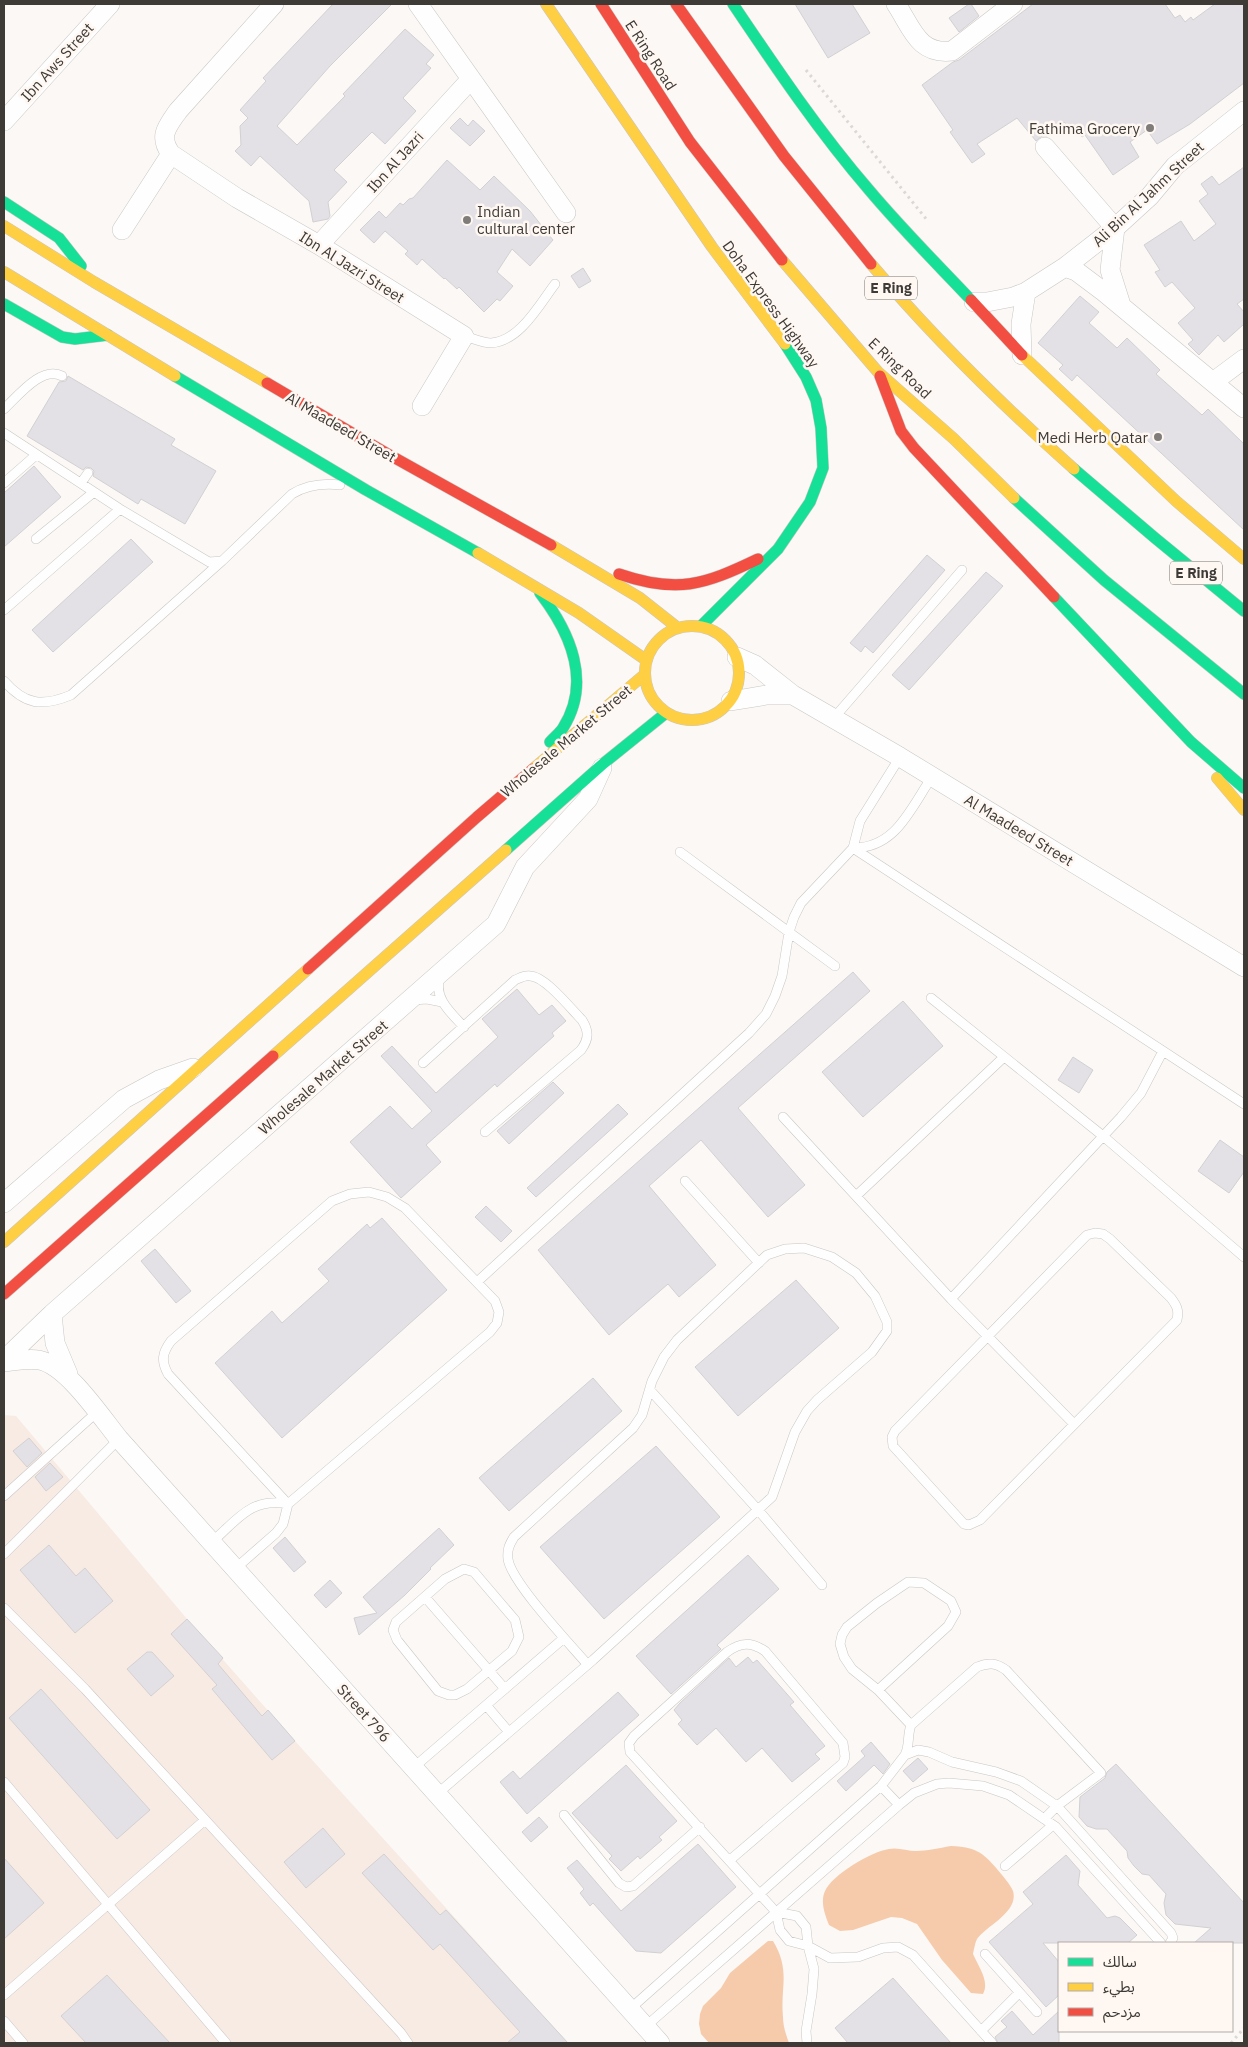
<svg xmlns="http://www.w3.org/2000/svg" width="1248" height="2047" viewBox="0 0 1248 2047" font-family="'IBM Plex Sans','Noto Sans Arabic',sans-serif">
<rect width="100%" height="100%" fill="#fbf8f5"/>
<path fill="#f7ebe3" d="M4,1415L16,1416L187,1619L295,1741L568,2043H4Z"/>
<path fill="#f5cbab" d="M951,1846C974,1847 982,1851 997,1869C1002,1875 1010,1884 1013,1891C1019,1912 987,1925 977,1939C975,1943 974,1949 973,1954C978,1966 990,1981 983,1994L971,1993L942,1960L917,1924L902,1918L891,1917L853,1930L840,1931L829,1925C825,1915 820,1902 825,1891C832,1875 872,1851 889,1849C898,1847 907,1851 916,1851C927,1851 939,1848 951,1846Z
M768,1941H773C791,1971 780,1987 783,2017C783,2026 786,2035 789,2043H709L701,2034L699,2024L700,2014L703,2006L721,1988L730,1973Z"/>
<path fill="#e3e1e6" stroke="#d2d1d2" d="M333,4H392L330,66L277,126L297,145L345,96L343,94L405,29L434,55L426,64L431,68L403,98L416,111L385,144L372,132L334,170L347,182L328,202L330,216L328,219L313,222L309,201L260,156L251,166L235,151L241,145L240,126L248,118L240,110L266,81L263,78Z
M795,4H852L870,33L828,58Z
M969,4H971L979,16L959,32L949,18Z
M1033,4H1165L1175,18L1180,15L1185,22L1191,17L1193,20L1215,4H1244V83L1190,124L1157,144L1147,130L1130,142L1139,157L1113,175L1085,135L1082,137L1071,123L1068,126L1064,122L1047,136H1042L1036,141L1017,118L977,144L985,154L972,163L950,132L953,130L922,85L953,62L959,60Z
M460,118L468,126L473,120L485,131L470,146L450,128Z
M447,160L480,190L494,176L530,211L553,240L530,266L512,249L497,272L513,286L500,301L497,299L484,312L459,287L457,289L445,278L444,279L422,259L417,265L405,254L408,251L385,231L374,243L360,230L379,211L386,218L400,203L403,205L409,199L413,198Z
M1244,167V299L1237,304L1244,312V324L1224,342L1218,335L1199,355L1188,344L1193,340L1178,323L1195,308L1172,282L1165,287L1155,272L1160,270L1144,245L1181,221L1194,241L1216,224L1199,201L1208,194L1201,184L1212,176L1219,185Z
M583,268L591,281L579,288L571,276Z
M1080,296L1099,312L1089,323L1117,348L1127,338L1160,370L1156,374L1202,415L1208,409L1244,444V530L1077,375L1072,381L1059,369L1063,365L1038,343Z
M68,376L175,439L171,445L216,471L185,524L141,499L138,504L93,476L94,471L91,468L86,467L83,470L27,436L59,382L66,381Z
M34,466L61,497L4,547V493Z
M131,539L153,562L53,652L32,630Z
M927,555L945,570L873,653L865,646L861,652L850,643Z
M986,572L1003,586L909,690L892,675Z
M853,972L870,991L738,1108L805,1185L768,1217L701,1140L649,1186L716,1265L679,1297L668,1284L609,1335L538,1250Z
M517,989L539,1015L552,1005L566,1021L552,1033L554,1036L497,1087L495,1084L426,1145L441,1162L401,1198L350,1142L390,1106L412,1129L432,1111L381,1056L392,1046L436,1093L498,1037L482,1019Z
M903,1001L943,1046L863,1117L822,1072Z
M1073,1057L1093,1070L1079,1093L1058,1080Z
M553,1082L564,1093L509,1144L497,1131Z
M618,1104L628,1114L536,1197L527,1188Z
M1220,1140L1244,1157V1172L1229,1193L1198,1171Z
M486,1206L512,1231L501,1242L475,1217Z
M382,1218L447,1290L282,1438L215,1363L272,1311L282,1323L329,1281L318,1269L367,1224L370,1228Z
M155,1249L191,1291L176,1303L141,1261Z
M796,1280L839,1328L738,1416L695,1367Z
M593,1378L622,1411L509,1511L479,1478Z
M29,1438L42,1453L27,1467L13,1451Z
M656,1446L720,1517L604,1619L540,1547Z
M50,1463L63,1477L46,1491L35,1477Z
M439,1528L454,1545L430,1568L431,1569L405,1595L359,1635L354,1618L377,1613L363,1597Z
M285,1537L306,1562L294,1572L273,1548Z
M49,1545L76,1576L85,1568L113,1601L75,1633L20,1570Z
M748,1555L779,1589L717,1645L721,1649L671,1694L636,1656Z
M330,1580L342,1593L326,1608L314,1595Z
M187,1619L223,1658L218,1664L262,1716L268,1710L295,1741L272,1760L212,1689L217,1685L171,1634Z
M147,1652H152L174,1676L151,1696L127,1669Z
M748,1657L753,1663L757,1660L794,1702L790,1705L825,1746L815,1754L820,1759L792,1782L762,1748L746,1762L716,1728L697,1745L678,1724L682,1720L674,1710L680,1703L729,1658L736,1667Z
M41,1689L150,1810L117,1839L9,1718Z
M618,1692L639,1715L527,1814L500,1782L513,1771L520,1779Z
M871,1742L890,1764L883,1774L874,1765L846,1791L837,1781L865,1756L861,1751Z
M918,1758L928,1769L913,1782L903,1771Z
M1116,1764L1244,1903V1943H1194L1211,1928L1175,1924L1166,1915L1164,1903L1166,1894L1149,1875L1142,1874L1134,1866L1128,1858L1127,1851L1107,1829H1096L1087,1826L1079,1817L1080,1797L1105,1778L1107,1772Z
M626,1765L677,1821L659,1837L662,1840L640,1859L638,1856L621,1871L609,1859L612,1856L572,1813Z
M539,1817L548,1827L531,1842L522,1832Z
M323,1828L345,1854L306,1888L284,1862Z
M698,1844L736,1887L661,1953L636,1951L593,1903L590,1906L580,1893L584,1889L567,1868L577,1860L621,1911Z
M384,1854L440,1915L446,1910L568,2043H507L520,2032L440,1944L433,1950L362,1873Z
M1066,1855L1080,1871L1078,1885L1107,1918L1115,1916L1120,1918L1137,1935L1128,1943H1043L1059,1962V1995L1046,2007L989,1942L1033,1904L1023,1892Z
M4,1858L44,1903L4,1939Z
M107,1975L170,2043H86L61,2016Z
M893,1978L951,2043H848L835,2028Z
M1012,2011L1033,2035L1059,2011V2043H998L995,2037L1007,2027L1001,2021Z"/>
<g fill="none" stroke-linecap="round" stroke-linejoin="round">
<defs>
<path id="lane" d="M464,336C472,338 483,343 491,343C520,341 539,305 555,284
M4,409C18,396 42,365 62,376
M4,433L120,509L209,562L222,561L292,494C307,485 322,483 340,485
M4,483L36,455
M81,483L88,473
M36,539L94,492
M4,610L120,509
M4,681C25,705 42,707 71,695L222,561
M833,719L962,570
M853,848L1244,1104
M853,848C896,848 910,809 932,777
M680,852L835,966
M440,977C433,998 451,1013 464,1027
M931,998L1103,1136L1244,1257
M413,1000L427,999L442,1002
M423,1063L515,980C520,978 525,975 530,976C545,976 571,1009 582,1020C589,1031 589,1039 581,1050L485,1132
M783,1117L951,1299L1074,1424
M685,1181L759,1263
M369,1192L387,1197L405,1208L495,1301L499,1312L497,1323L490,1332L288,1504L168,1374C161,1361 162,1353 171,1341L332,1201L350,1194Z
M856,1196L1004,1057
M1095,1233L1103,1234L1110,1239L1171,1298C1177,1306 1179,1310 1177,1320L980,1520L969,1525L964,1524L893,1446L892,1437L895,1431L1081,1241L1087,1235Z
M477,1282L749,1033L766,1014L775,996L782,976L789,932L794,917L801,903L853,848L860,821L900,757
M951,1299L1121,1117L1141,1093L1163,1051
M650,1390L759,1511L822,1585
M4,1496L97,1412
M212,1542C237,1520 251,1497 288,1504L283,1524L276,1533L236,1568
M4,1554L119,1439
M464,1569L474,1572L515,1620L519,1637L512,1651L467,1689L455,1695H449L438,1691L397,1640L393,1630L396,1622L445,1579Z
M425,1597L505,1689
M4,1608L85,1689L401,2033L408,2043
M878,1690L948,1626L956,1612L951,1601L924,1583L908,1582L877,1603L847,1627L842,1635L840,1644L844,1657L852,1669L878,1690L911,1725
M486,1705L509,1732
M905,1755C910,1745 907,1736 911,1725L977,1667C989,1662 996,1663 1006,1670L1101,1773L1057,1806L1044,1819
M413,1768L564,1638
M4,1782L226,2043
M881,1786L899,1805
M437,1794L593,1660L772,1497L795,1432L807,1411L817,1400L872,1352L887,1331V1322L875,1296L856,1273L832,1257L804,1248L785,1249L767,1255L677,1340L664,1357L652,1381L642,1415L633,1428L514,1537C509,1545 507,1550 508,1559C511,1582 570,1644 587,1664
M564,1815L619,1883L626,1887L633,1886L700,1827
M730,1860L843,1763L845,1757L843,1743L765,1651C751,1642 741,1642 727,1652L634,1736L629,1743L630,1752L776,1912L780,1930L789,1941L808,1946L830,1958L858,1957L883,1948L898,1947L913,1955L992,2043
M1005,1866L1053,1825
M776,1912L797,1916L806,1927L808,1946L814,1969L812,1994L806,2031L807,2043
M985,1954L1037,2012
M4,1995L205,1820
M630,2009L881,1786L905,1755L918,1750L929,1752L952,1762L996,1772L1021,1781L1057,1806L1171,1933L1173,1938L1170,1943
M4,2021L23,2043
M645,2027L899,1805L914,1793L937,1784L949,1783L983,1786L1009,1795L1056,1827L1161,1943
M981,2031L1019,1993"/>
<path id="street" d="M274,4L178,111C167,127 158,136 171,154L237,198L319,245L464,336L422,406
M418,4L566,213
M896,4C912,28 918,55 952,51L1013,4
M4,121L110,4
M1045,147L1115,228L1110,270L1121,305
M122,230L171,154
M319,245L471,79
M1065,267L1076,271L1104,292L1244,408
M974,302H987L1013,297L1026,292L1065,267L1115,228L1150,196L1175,166L1244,111
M1022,355L1021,324L1026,292
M1213,382L1244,359
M737,657L755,665L793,695L900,757L1244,967
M731,701L767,695H793
M4,1203L124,1099L159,1080L193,1068
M52,1314L55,1343L68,1374
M4,1360L52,1314L496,924L525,867L588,799L602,768
M4,1362C15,1361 27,1358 39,1360C67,1365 101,1417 119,1439L660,2043"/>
<path id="fast" d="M733,4C776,68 819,132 870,191C902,229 937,264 971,300
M4,202L59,238L81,266
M4,304L62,337L75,339L108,335
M175,376L366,490L478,553
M1074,469L1155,538L1244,611
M1014,498L1104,580L1244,694
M540,593C570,632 592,682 563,728C560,733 554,737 550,742
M1054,597L1191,742L1244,788
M701,626L778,549L810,502L823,468L821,428L816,400L806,377L785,344
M506,850L604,763L666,713"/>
<path id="slow" d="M546,4L712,247L785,344
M4,226L94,282L267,383
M782,260L878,372L954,439L1014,498
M871,264C933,337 1002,405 1074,469
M4,272L175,376
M1022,355L1176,501L1244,559
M551,545L640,598L678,628
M478,553L579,613L646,660
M645 673a47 47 0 1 1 94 0a47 47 0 1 1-94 0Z
M533,769L644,675
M1217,778L1244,810
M273,1056L506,850
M4,1242L308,969"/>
<path id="jam" d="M601,4L690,142L782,260
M676,4L784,156L871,264
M971,300L1022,355
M880,376L901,431L914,448L1054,597
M267,383L386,453L551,545
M619,574C677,594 704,585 758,559
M308,969L477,817L533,769
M4,1294L273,1056"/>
</defs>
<use href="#lane" stroke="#cac6c4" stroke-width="10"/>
<use href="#street" stroke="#cac6c4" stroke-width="20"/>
<use href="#fast" stroke="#cac6c4" stroke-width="12"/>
<use href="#slow" stroke="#cac6c4" stroke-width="12"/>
<use href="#jam" stroke="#cac6c4" stroke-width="12"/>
<path stroke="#dbd9d8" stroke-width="3" stroke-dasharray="2.5 4" stroke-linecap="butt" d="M806,70L927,220
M1231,2043L1244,2028"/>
<use href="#lane" stroke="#fefefe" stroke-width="9"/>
<use href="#street" stroke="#fefefe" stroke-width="19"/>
<use href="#fast" stroke="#16e098" stroke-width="11"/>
<use href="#slow" stroke="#ffcf43" stroke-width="11"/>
<use href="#jam" stroke="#f24e42" stroke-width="11"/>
</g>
<g fill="#807c79" stroke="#fef7f2" stroke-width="2">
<circle cx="1150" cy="128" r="5"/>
<circle cx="467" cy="220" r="5"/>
<circle cx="1158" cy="437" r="5"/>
</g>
<g text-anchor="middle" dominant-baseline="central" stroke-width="5" stroke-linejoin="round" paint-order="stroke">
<g fill="#fef7f2" stroke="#78736e" stroke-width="1">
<rect x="865" y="276.5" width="52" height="23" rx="4"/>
<rect x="1170" y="561.5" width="52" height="23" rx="4"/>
</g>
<g font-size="14" font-weight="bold" fill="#3e3a36">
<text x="891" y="288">E Ring</text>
<text x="1196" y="573">E Ring</text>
</g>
<g font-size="15" fill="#3e3a36" stroke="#fef7f2">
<text transform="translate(651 55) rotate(57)">E Ring Road</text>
<text transform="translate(57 62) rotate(-48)">Ibn Aws Street</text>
<text transform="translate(395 162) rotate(-48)">Ibn Al Jazri</text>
<text transform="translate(1148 194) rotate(-43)">Ali Bin Al Jahm Street</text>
<text transform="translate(352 267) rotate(32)">Ibn Al Jazri Street</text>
<text transform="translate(771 304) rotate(54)">Doha Express Highway</text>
<text transform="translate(900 368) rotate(44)">E Ring Road</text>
<text transform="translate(341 427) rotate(30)">Al Maadeed Street</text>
<text transform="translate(566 741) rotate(-40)">Wholesale Market Street</text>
<text transform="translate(1019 830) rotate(31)">Al Maadeed Street</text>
<text transform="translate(323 1077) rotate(-41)">Wholesale Market Street</text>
<text transform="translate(364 1713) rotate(48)">Street 796</text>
</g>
<g font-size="15" fill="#3e3a36" stroke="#fef7f2" text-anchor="end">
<text x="1140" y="128">Fathima Grocery</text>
<text x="477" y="211" text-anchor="start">Indian<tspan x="477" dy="17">cultural center</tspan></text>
<text x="1148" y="437">Medi Herb Qatar</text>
</g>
</g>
<rect width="1248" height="2047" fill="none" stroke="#3e3a36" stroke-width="10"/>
<rect x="1058" y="1942" width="175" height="90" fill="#fef7f2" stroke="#b1aba7"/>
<rect x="1068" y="1958" width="25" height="8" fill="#16e098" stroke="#b1aba7"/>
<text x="1103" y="1967" font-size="15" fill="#3e3a36">سالك</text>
<rect x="1068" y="1983" width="25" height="8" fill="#ffcf43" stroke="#b1aba7"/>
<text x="1103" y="1992" font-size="15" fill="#3e3a36">بطيء</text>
<rect x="1068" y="2008" width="25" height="8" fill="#f24e42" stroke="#b1aba7"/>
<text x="1103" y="2017" font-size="15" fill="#3e3a36">مزدحم</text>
</svg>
